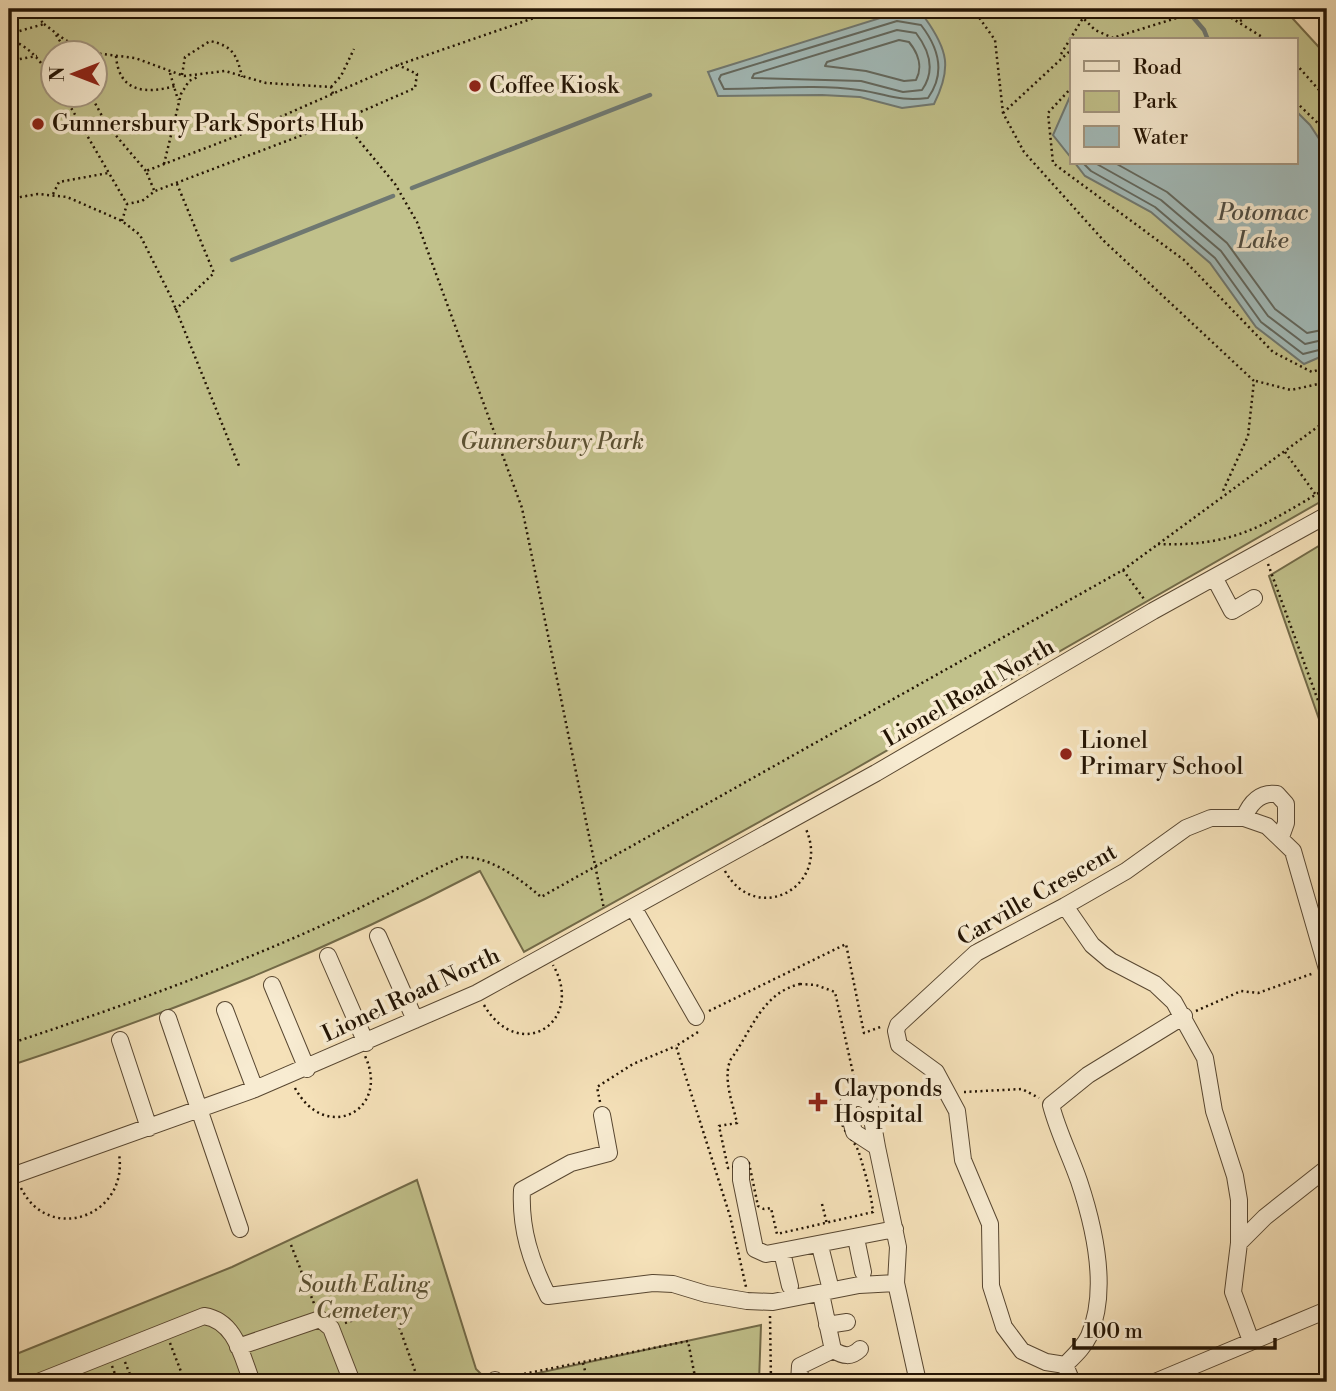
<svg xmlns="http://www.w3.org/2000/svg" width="1336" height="1391" viewBox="0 0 1336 1391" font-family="'Libre Bodoni',serif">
<rect width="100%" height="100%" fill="#f5e1b9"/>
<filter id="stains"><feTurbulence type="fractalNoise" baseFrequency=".00286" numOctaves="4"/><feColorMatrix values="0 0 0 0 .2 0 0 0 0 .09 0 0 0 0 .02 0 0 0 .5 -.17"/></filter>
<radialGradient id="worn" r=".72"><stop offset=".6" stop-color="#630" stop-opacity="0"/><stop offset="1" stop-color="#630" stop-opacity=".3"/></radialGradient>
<path fill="#c1c18b" stroke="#726a48" stroke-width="2" fill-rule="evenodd" d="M9,9H1284L1327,56V498L846,774L524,952L480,871C327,951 173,1012 9,1066ZM1072,40H1296V163H1072ZM52,52H94V94H52Z
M1327,541V742L1269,576Z
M417,1180L476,1369L489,1382H9V1357L232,1267Z
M761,1325L759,1382H496Z"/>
<path fill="#a2bbba" stroke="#6f7871" stroke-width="2" d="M896,13L925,18C948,50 952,68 934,104L902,108L860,97L822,95L718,96L708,72Z
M1072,92V159L1053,135Z
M1296,111L1310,125L1327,151V354L1304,364L1256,327L1210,263L1151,212L1085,176L1075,163H1296Z"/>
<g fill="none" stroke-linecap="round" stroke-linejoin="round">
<path stroke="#62685f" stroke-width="2" d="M897,21L921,25C938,47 946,73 928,98C898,102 888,94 859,90C815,84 769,89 724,89L719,79L721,75Z
M897,30L916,33C929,50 936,70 922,90L903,92L861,81L752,78L754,74Z
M899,40L909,42C918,53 923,67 916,80L904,81L866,71L825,66L827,62Z
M1083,163L1091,171L1155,207L1215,258L1261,322L1303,354L1327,348
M1095,163L1161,200L1221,251L1268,316L1305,344L1327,339
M1115,163L1167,192L1227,243L1275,309L1307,333L1327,329"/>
<path stroke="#6f7871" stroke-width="4.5" d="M1186,9L1204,30L1208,40
M412,188L650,95
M232,260L393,196"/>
<defs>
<path id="minor" d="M1325,9H1326
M1215,579L1232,611L1254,598
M1244,818C1250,803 1260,792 1277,794L1286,804V823L1281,837
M1065,906L1092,945L1111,961L1155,984L1174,1002L1205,1058L1214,1111L1235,1176L1239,1200V1243L1233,1292L1251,1341
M633,907L696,1017
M378,936L415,1020
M328,956L366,1043
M272,985L307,1069
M225,1010L255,1089
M168,1018L240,1229
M120,1040L149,1128
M602,1115L609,1153L571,1163L522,1190C520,1229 531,1262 548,1296L653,1283L673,1284L706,1294L747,1301L773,1302L859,1285L896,1283
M877,1147L869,1102L861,1098H853L847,1105L854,1132L877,1147L898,1247L896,1283L918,1382
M741,1165V1180L755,1249L766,1254L895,1229
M9,1177L255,1089L477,993L876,773L1153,611L1327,515
M856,1238L863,1272
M1239,1243L1265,1217L1327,1168
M820,1246L829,1282
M782,1252L790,1286
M821,1294L833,1350
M827,1325L847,1322
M238,1347L320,1319L331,1328L352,1382
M1065,1365L1046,1362L1022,1351L1004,1327L991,1286L990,1224L963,1160L957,1111L936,1072L899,1045L896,1031L898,1025L976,953L1065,906L1126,871L1186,828L1211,818H1244L1267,826L1293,851L1327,969
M1065,1365C1074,1356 1084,1347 1089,1336C1109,1290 1094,1226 1079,1181C1070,1155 1058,1132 1051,1105L1088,1075L1184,1016
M1065,1365L1072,1382
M495,1380V1382
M38,1382L204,1316C236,1321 242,1357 252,1382
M799,1382L800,1366L833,1350C843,1356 851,1358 860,1349
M1155,1382L1327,1310"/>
</defs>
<use href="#minor" stroke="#584731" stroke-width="18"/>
<path stroke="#231404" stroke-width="2.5" stroke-dasharray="2 3.5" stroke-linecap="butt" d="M973,9L995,40L1003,113L1024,152L1104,241L1254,381L1248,436L1222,493
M1083,9V18L1095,30L1113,38
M1217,9L1267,40
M1240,21L1244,19L1245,9
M44,24L65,40L94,52
M9,34L44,24L30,9
M56,35L67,52
M9,39C30,47 40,60 52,79
M1106,40L1183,16L1195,9
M94,53L135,58L184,76L225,71L266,83L331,87L333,94
M1061,54L1083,18
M116,56C119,93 146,94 175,86
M9,61L37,56
M1296,64L1327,99
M170,73L178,100
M182,75L185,57L210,41C233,46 237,55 242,77
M331,87L341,76L354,49
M1072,87L1048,113L1053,163L1184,260L1273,352L1312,372L1327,367
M63,94L127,204L142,201L155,191L342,120L415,88L417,74L398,65
M90,94L107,125L146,171
M1296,102L1327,132
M1003,113L1072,49
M342,120L395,184L417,222L522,508L604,909
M164,164L181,94L189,81L198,77
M154,190L146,171L237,136L398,65L560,9
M53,194L59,182L108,173
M9,199L38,194L67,197L122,221L140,235L171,297L239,466
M122,221L127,204
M175,310L214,273L177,184
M1256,381L1291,390L1327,382
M1285,452L1316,495
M1158,544C1235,547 1264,525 1327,488
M1268,564L1327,725
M1123,570L1144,599
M725,871C757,928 833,885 805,827
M800,984L816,985L835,992L855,1082C853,1094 840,1097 840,1110C839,1132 854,1137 859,1153C865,1172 871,1193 873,1212L777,1234L771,1208L764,1209L758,1206L749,1163L728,1168L719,1126L737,1123C733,1104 722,1077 731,1059C752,1030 762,993 800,984Z
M484,1005C519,1065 586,1022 553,965
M709,1011L846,944L864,1033L883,1026
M1196,1011L1241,991L1258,993L1314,973
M698,1032L676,1046L730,1216L746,1287
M9,1044C123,1006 238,965 347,914C386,896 423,874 462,857C491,857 519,878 541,897L1123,570L1327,420
M295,1088C325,1144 391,1111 365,1056
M964,1092L1022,1089L1039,1098
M600,1102L597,1087L633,1064L676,1046
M21,1188C49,1245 129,1216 119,1154
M822,1204L827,1224
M291,1245L315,1306
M770,1316L771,1382
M345,1323L392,1307L419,1382
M170,1343L185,1382
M125,1362L133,1382
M583,1363L588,1382
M112,1366L118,1382
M508,1377L688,1341L696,1382"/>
<use href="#minor" stroke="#f8ecd2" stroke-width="16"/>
</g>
<g fill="#8f2418" stroke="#f8ecd2" stroke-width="2.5">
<circle cx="475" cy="86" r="7"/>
<circle cx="38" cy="124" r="7"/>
<circle cx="1066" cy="754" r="7"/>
<path d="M814.5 1091.5h7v7h7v7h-7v7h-7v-7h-7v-7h7z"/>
</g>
<g text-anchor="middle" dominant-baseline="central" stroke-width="7" stroke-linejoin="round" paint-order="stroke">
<g font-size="23" fill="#231404" stroke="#f8ecd2" text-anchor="start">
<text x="489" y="86">Coffee Kiosk</text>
<text x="52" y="124">Gunnersbury Park Sports Hub</text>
<text x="1080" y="741">Lionel<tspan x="1080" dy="26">Primary School</tspan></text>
<text x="834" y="1089">Clayponds<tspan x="834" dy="26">Hospital</tspan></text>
</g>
<g font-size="23" font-style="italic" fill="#5a5133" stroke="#f8ecd2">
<text x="552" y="442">Gunnersbury Park</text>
<text x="364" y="1285">South Ealing<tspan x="364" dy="26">Cemetery</tspan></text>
</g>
<g font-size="23" fill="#231404" stroke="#f8ecd2">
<text transform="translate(969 693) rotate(-30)">Lionel Road North</text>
<text transform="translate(1037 895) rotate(-30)">Carville Crescent</text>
<text transform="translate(411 995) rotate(-25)">Lionel Road North</text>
</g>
<g font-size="24" font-style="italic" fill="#4f4e44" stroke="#f8ecd2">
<text x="1263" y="213">Potomac<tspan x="1263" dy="28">Lake</tspan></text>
</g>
</g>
<rect width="1336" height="1391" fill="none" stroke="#f5e1b9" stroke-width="35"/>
<rect x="10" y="10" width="1315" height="1370" fill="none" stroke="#231404" stroke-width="3.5"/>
<rect x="18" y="18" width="1301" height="1356" fill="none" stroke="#231404" stroke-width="2"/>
<rect x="1070" y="38" width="228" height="126" fill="#f8ecd2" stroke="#a39680" stroke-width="2"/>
<rect x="1084" y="61" width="35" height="10" fill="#f8ecd2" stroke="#a39680" stroke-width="2"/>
<text x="1133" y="74" font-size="21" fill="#231404">Road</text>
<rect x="1084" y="91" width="35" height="21" fill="#c1c18b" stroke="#a39680" stroke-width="2"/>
<text x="1133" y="108" font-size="21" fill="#231404">Park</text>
<rect x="1084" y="126" width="35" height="21" fill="#a2bbba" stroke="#a39680" stroke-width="2"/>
<text x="1133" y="144" font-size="21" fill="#231404">Water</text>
<g transform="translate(74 74) rotate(270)"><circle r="33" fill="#f8ecd2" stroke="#a39680" stroke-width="2"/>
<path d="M0-5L12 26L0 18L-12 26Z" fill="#8f2418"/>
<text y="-10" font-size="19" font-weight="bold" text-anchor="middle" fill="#231404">N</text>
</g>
<path d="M1074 1338v10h201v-10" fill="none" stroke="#231404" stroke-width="3.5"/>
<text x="1084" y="1338" font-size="21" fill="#231404" stroke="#f8ecd2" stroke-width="5" paint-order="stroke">100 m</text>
<rect width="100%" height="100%" filter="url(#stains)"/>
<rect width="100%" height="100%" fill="url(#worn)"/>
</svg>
